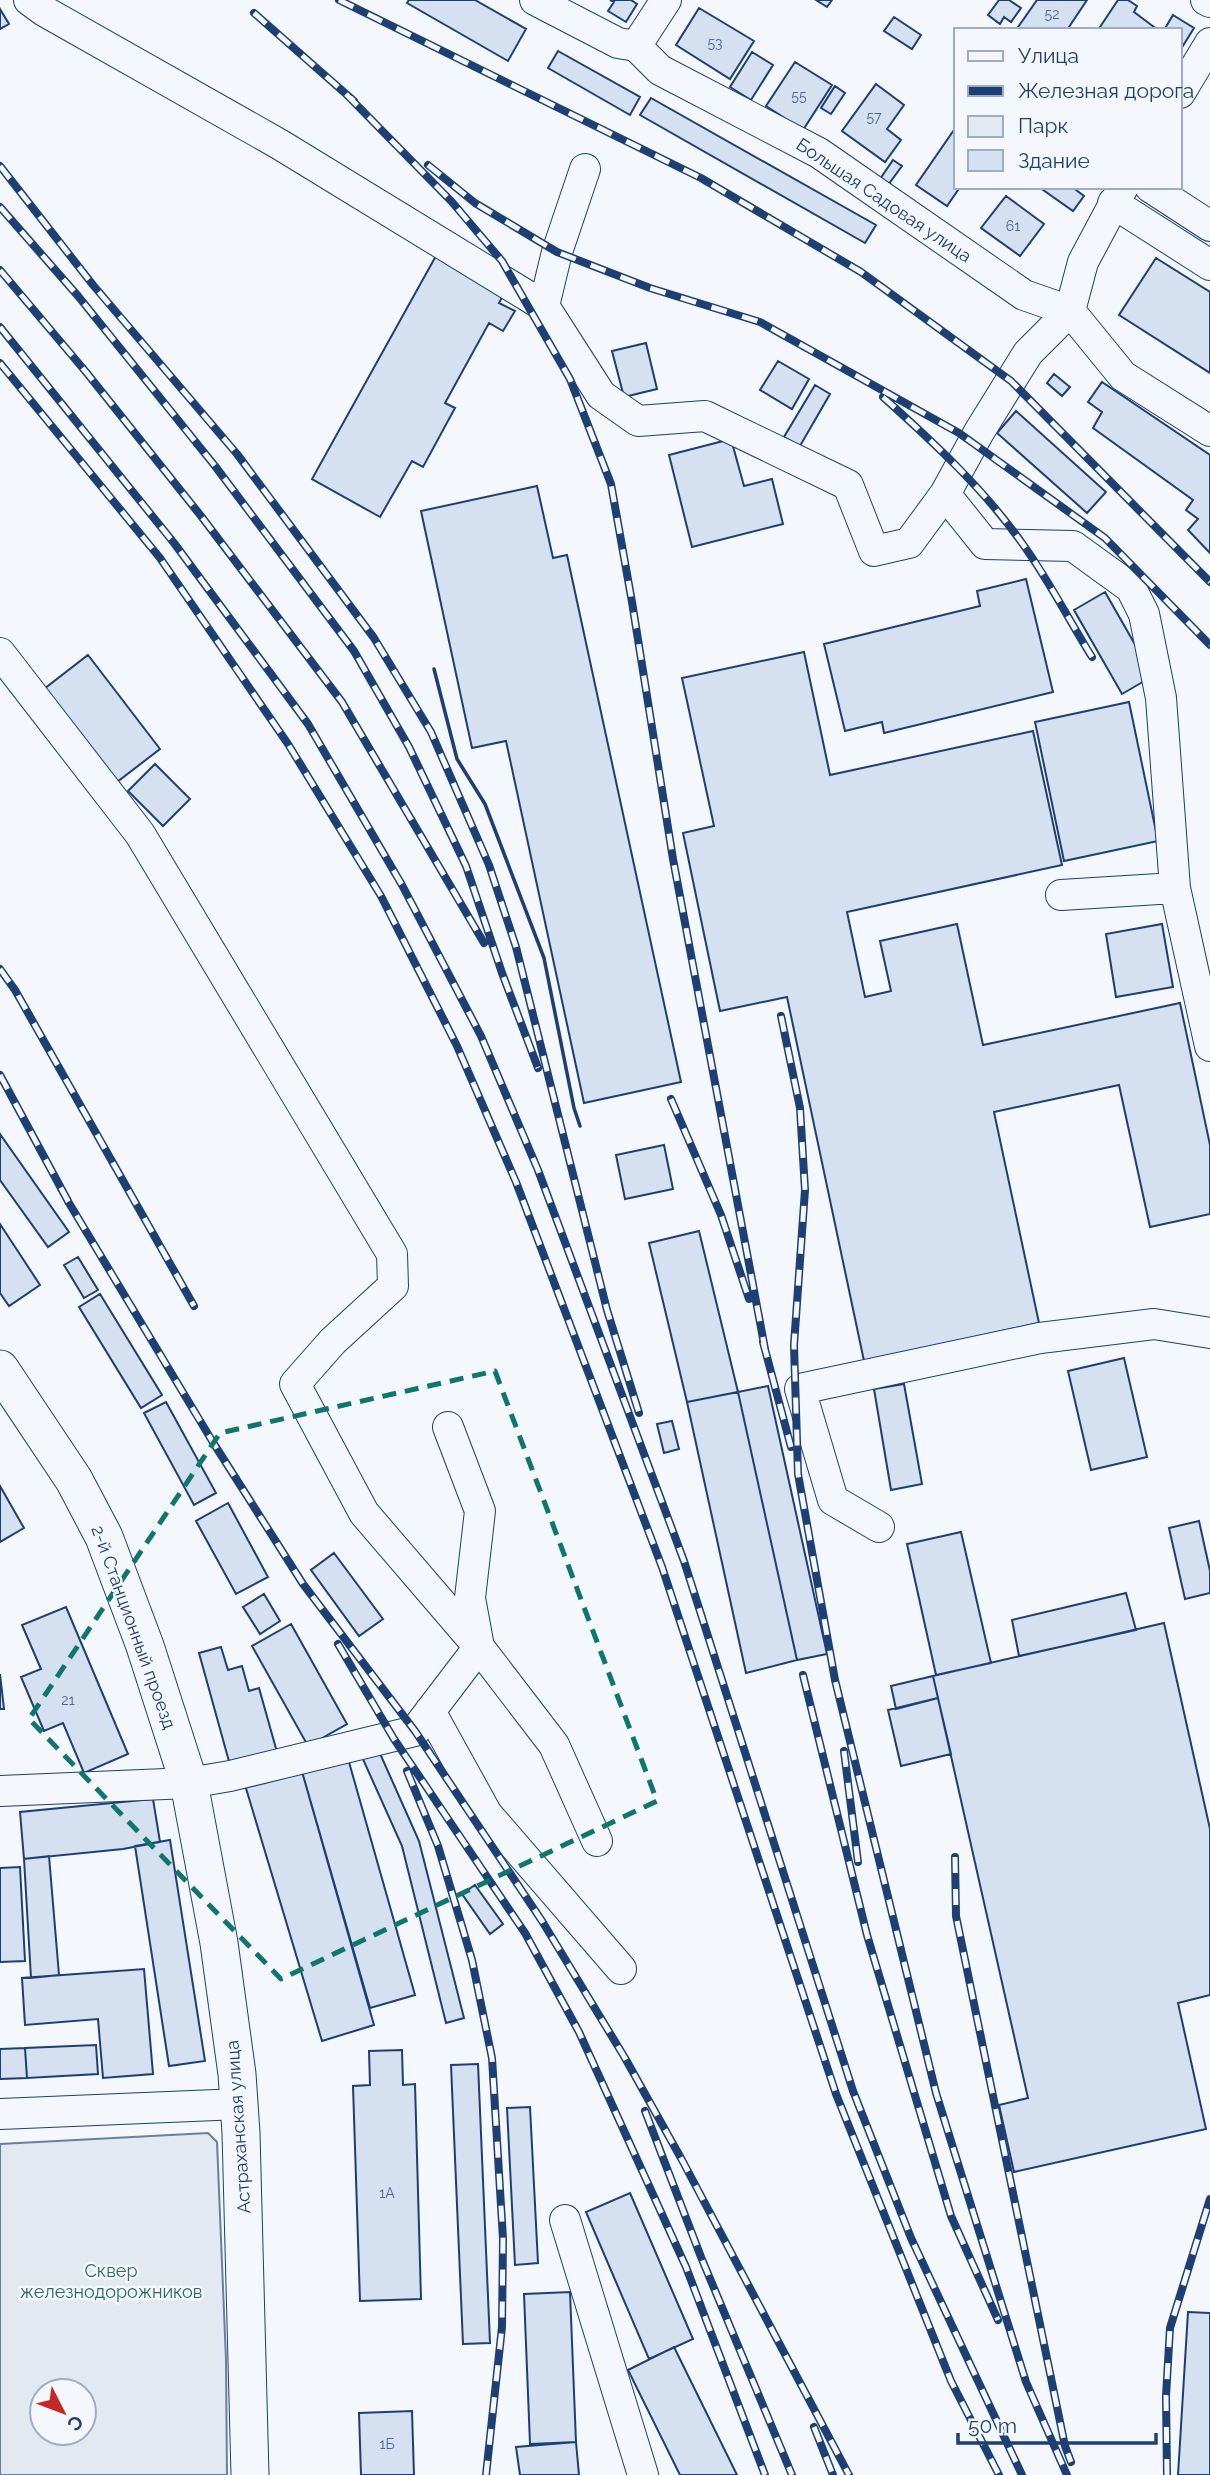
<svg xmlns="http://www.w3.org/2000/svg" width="1210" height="2475" viewBox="0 0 1210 2475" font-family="Raleway,sans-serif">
<rect width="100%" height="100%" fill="#f4f7fb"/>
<path fill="#e3e9f0" stroke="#687fa3" stroke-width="2" fill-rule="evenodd" d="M208,2133L217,2142L226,2360L227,2475H0V2144ZM42,2391H84V2433H42Z"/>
<path fill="#d5e0f0" stroke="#1d3f73" stroke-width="2" d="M409,0H475L526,29L508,61L407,3Z
M610,0H631L637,4L626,22L608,11L614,2Z
M816,0H832L827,7Z
M999,0H1009L1021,8L1011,22L1004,17L1000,24L988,15Z
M1037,0H1087L1067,30H1016Z
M1118,0H1128L1137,6L1134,12L1158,30H1098Z
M699,8L754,41L730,79L676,45Z
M0,9L9,24L0,29Z
M1173,15L1194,28L1181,49L1180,30H1164Z
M894,17L921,35L912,49L884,31Z
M558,51L640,97L630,115L548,68Z
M752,52L773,65L751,100L730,87Z
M795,62L832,85L803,130L766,106Z
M876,84L904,105L887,129L901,140L885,162L842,131Z
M835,86L845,93L831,114L821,108Z
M651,98L876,225L865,243L640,115Z
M956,127V187H960L947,206L916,185Z
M893,160L902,166L888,185L880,179Z
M1039,187H1072L1084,196L1073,211Z
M1006,196L1044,224L1020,256L981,228Z
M437,254L505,292L499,303L515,311L503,331L489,323L445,403L455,408L423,467L412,461L380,517L312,479Z
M1156,258L1210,292V373L1119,315Z
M646,343L657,389L624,397L612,351Z
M778,361L809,379L792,409L760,390Z
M1054,374L1070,387L1062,396L1047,383Z
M1102,382L1210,455V553L1188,530L1198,519L1186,510L1193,500L1093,428L1102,412L1088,402Z
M815,385L830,394L800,446L784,437Z
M1016,411L1106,492L1087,513L997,433Z
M731,439L744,486L772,479L783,524L692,547L669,455Z
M537,486L553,558L567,555L681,1082L584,1103L506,741L472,748L421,511Z
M1026,579L1053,692L884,733L882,722L845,731L824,644L980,606L977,591Z
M1105,592L1153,676L1122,694L1074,610Z
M804,652L830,775L1033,731L1062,865L847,912L865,997L891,991L880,941L957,924L983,1045L1180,1003L1210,1145V1214L1150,1227L1119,1085L994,1112L1039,1323L864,1361L787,997L720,1011L683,833L714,826L682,678Z
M88,655L160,749L117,782L44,689Z
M1129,702L1158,841L1064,861L1035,722Z
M155,764L190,799L163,826L128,791Z
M1162,924L1173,987L1116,997L1106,934Z
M0,1134L69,1232L48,1247L0,1180Z
M664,1145L673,1189L625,1199L616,1155Z
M0,1224L40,1285L9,1306L0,1293Z
M699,1231L738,1392L687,1402L649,1243Z
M78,1257L98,1290L84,1298L64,1265Z
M100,1294L162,1395L141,1408L79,1307Z
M1124,1358L1147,1457L1091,1470L1068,1371Z
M904,1384L922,1484L891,1490L874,1389Z
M768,1386L827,1654L797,1660L738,1392Z
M738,1392L797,1660L746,1673L687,1402Z
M166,1402L216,1493L194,1505L144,1413Z
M672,1421L679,1449L664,1453L657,1424Z
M0,1486L24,1528L0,1542Z
M228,1503L268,1577L236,1594L196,1521Z
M1199,1521L1210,1571V1593L1185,1599L1169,1528Z
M961,1532L991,1663L936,1675L907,1544Z
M334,1553L383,1619L359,1636L311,1570Z
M1126,1593L1136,1630L1019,1656L1012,1620Z
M264,1594L280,1621L260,1634L243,1607Z
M66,1607L128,1754L84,1773L63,1723L44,1731L21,1677L41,1669L22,1625Z
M1164,1623L1210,1829V1995L1178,2003L1206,2129L1014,2172L999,2105L1028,2098L933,1676Z
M291,1624L347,1724L308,1746L252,1646Z
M221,1647L228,1670L242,1666L249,1691L259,1688L277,1752L230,1765L199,1653Z
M0,1674L4,1709H0Z
M933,1676L938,1698L896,1709L891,1686Z
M938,1698L951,1754L901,1766L888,1710Z
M378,1749L419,1841L464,2018L446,2023L402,1846L362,1757Z
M347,1755L415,1995L370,2008L301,1768Z
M301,1768L374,2025L322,2041L245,1785Z
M153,1799L160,1842L123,1849L24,1859L20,1812Z
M170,1840L205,2061L169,2066L135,1846Z
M49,1856L59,1975L31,1978L24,1859Z
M20,1867L25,1961L0,1962V1868Z
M475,1885L503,1924L490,1934L462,1894Z
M144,1969L153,2074L103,2078L98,2019L25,2025L22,1978Z
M96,2045L98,2074L27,2078L25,2048Z
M25,2048L27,2078L0,2079V2049Z
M402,2050L403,2085L415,2084L421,2299L360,2301L353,2086L370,2085L369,2051Z
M478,2064L490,2343L463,2344L451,2065Z
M530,2107L538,2263L515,2265L507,2108Z
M630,2193L693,2339L649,2359L586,2212Z
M570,2292L576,2442L530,2444L524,2294Z
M1188,2312L1210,2313V2475H1178Z
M674,2347L737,2475H680L628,2370Z
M412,2411L414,2475H361L359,2413Z
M576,2442L579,2475H520L516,2447Z"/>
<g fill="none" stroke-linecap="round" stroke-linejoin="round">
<defs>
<path id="minor" d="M29,0L44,11L279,144L544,306L601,395L638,421L705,416L848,485L874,551L909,543L945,494L979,432L1028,353L1070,311L1083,262L1123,187
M535,0L618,43L636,46L660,70L819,153L1024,295L1070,311L1123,376L1210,431
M1206,0L1210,2
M636,46L666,0
M1180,93L1210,43
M1150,187L1210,226
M1113,203L1210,265
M544,306L557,252L585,169
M945,494L985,544L1073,546L1131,588L1144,614L1161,698L1175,888L1210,1046
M0,653L140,834L392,1254L393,1286L333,1341L295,1384L364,1513L479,1647L554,1745L597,1841
M1061,895L1175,888
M879,1527L833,1500L800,1389L1040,1338L1154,1324L1210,1333
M430,1711L487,1814L621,1969
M0,1791L189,1783L230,1776L415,1731L479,1647L470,1598L480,1511L448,1427
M0,2114L240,2104
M565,2220L643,2475"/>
<path id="major" d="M0,1369L74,1480L104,1537L145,1646L189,1783L219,1943L237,2074L241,2133L250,2475"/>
</defs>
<use href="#minor" stroke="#1d3f73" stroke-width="32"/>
<use href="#major" stroke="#1d3f73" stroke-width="39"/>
<use href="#minor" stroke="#f4f7fb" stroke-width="30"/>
<use href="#major" stroke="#f4f7fb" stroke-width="37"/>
<defs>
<path id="rail" d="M339,0L701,178L861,272L1011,381L1210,582
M254,13L354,101
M346,94L452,202L502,261L570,379L611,484L632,602L673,859L765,1349
M428,165L475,203L557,252L650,288L760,322L959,433L1105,538L1210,645
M0,166L93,285L237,454L374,638L431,732L489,865L516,947L607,1310L639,1413
M0,207L78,296L215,466L354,651L409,747L466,866L502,973L538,1068
M0,270L86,372L201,516L342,702L484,943
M0,327L174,543L308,724L402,885L481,1036L538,1170L684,1561L853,2091L911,2238L1022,2475
M0,363L160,558L288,744L381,896L457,1046L516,1182L662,1567L836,2094L951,2381L999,2475
M883,397C933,442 983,488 1022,543C1048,579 1069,620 1092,657
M0,969L15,990L194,1306
M781,1016L800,1108L805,1190L794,1345L798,1474L835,1680L936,2093L1026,2382L1067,2475
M0,1075L69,1203L214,1444L303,1584L415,1731L542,1921L625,2058L682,2160L849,2475
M671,1099L721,1215L749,1299
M763,1342L791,1447
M338,1644L394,1739L525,1933L579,2032L686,2267L765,2475
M803,1675L867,1935L951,2216L998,2320
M844,1751L858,1862
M407,1771L438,1846L472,1960L492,2058L503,2239L502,2327L486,2475
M955,1857L956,1916L1065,2446L1071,2462
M645,2111L701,2257L792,2475
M814,2427L833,2475
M1167,2475L1166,2396L1170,2328L1210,2199"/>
</defs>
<use href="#rail" stroke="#1d3f73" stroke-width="8"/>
<use href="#rail" stroke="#f4f7fb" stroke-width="5" stroke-dasharray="16" stroke-linecap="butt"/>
<path stroke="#1d3f73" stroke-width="3.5" d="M434,669L457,759L485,804L544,958L574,1108L580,1126"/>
</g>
<path fill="none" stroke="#0f766e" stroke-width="5" stroke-dasharray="14 9" stroke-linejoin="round" d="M495,1371L657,1801L281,1979L29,1719L220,1433Z"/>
<g text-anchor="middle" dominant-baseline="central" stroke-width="5" stroke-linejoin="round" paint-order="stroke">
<g font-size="14" fill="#4b6792">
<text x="1052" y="14">52</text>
<text x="715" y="43">53</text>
<text x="799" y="96">55</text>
<text x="874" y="117">57</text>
<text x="1013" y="226">61</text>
<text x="68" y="1700">21</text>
<text x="387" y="2193">1А</text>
<text x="387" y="2444">1Б</text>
</g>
<g font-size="18" fill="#1d3f73" stroke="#f4f7fb">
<text transform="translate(884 200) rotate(34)">Большая Садовая улица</text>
<text transform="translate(134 1627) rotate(70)">2-й Станционный проезд</text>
<text transform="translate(238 2127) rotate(-94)">Астраханская улица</text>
</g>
<g font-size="18" fill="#2c6c60" stroke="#f4f7fb">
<text x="111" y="2270">Сквер<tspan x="111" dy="21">железнодорожников</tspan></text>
</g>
</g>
<rect x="954" y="28" width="228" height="161" fill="#f4f7fb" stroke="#9eadc5" stroke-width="2"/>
<rect x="968" y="51" width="35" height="10" fill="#f4f7fb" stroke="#9eadc5" stroke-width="2"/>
<text x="1018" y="63" font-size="21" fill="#1d3f73">Улица</text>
<rect x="968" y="86" width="35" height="10" fill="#1d3f73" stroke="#9eadc5" stroke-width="2"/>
<text x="1018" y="98" font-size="21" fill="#1d3f73">Железная дорога</text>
<rect x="968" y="116" width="35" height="21" fill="#e3e9f0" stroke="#9eadc5" stroke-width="2"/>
<text x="1018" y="133" font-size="21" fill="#1d3f73">Парк</text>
<rect x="968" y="150" width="35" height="21" fill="#d5e0f0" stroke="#9eadc5" stroke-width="2"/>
<text x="1018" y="168" font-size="21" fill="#1d3f73">Здание</text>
<g transform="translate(63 2412) rotate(132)"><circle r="33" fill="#f4f7fb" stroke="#9eadc5" stroke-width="2"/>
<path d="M0-5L12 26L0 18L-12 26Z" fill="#c62828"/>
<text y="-10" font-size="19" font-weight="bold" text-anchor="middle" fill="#1d3f73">С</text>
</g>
<path d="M958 2433v10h198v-10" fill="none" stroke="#1d3f73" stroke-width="3.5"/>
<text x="968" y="2433" font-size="21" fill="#1d3f73" stroke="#f4f7fb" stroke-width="5" paint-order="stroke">50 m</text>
</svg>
